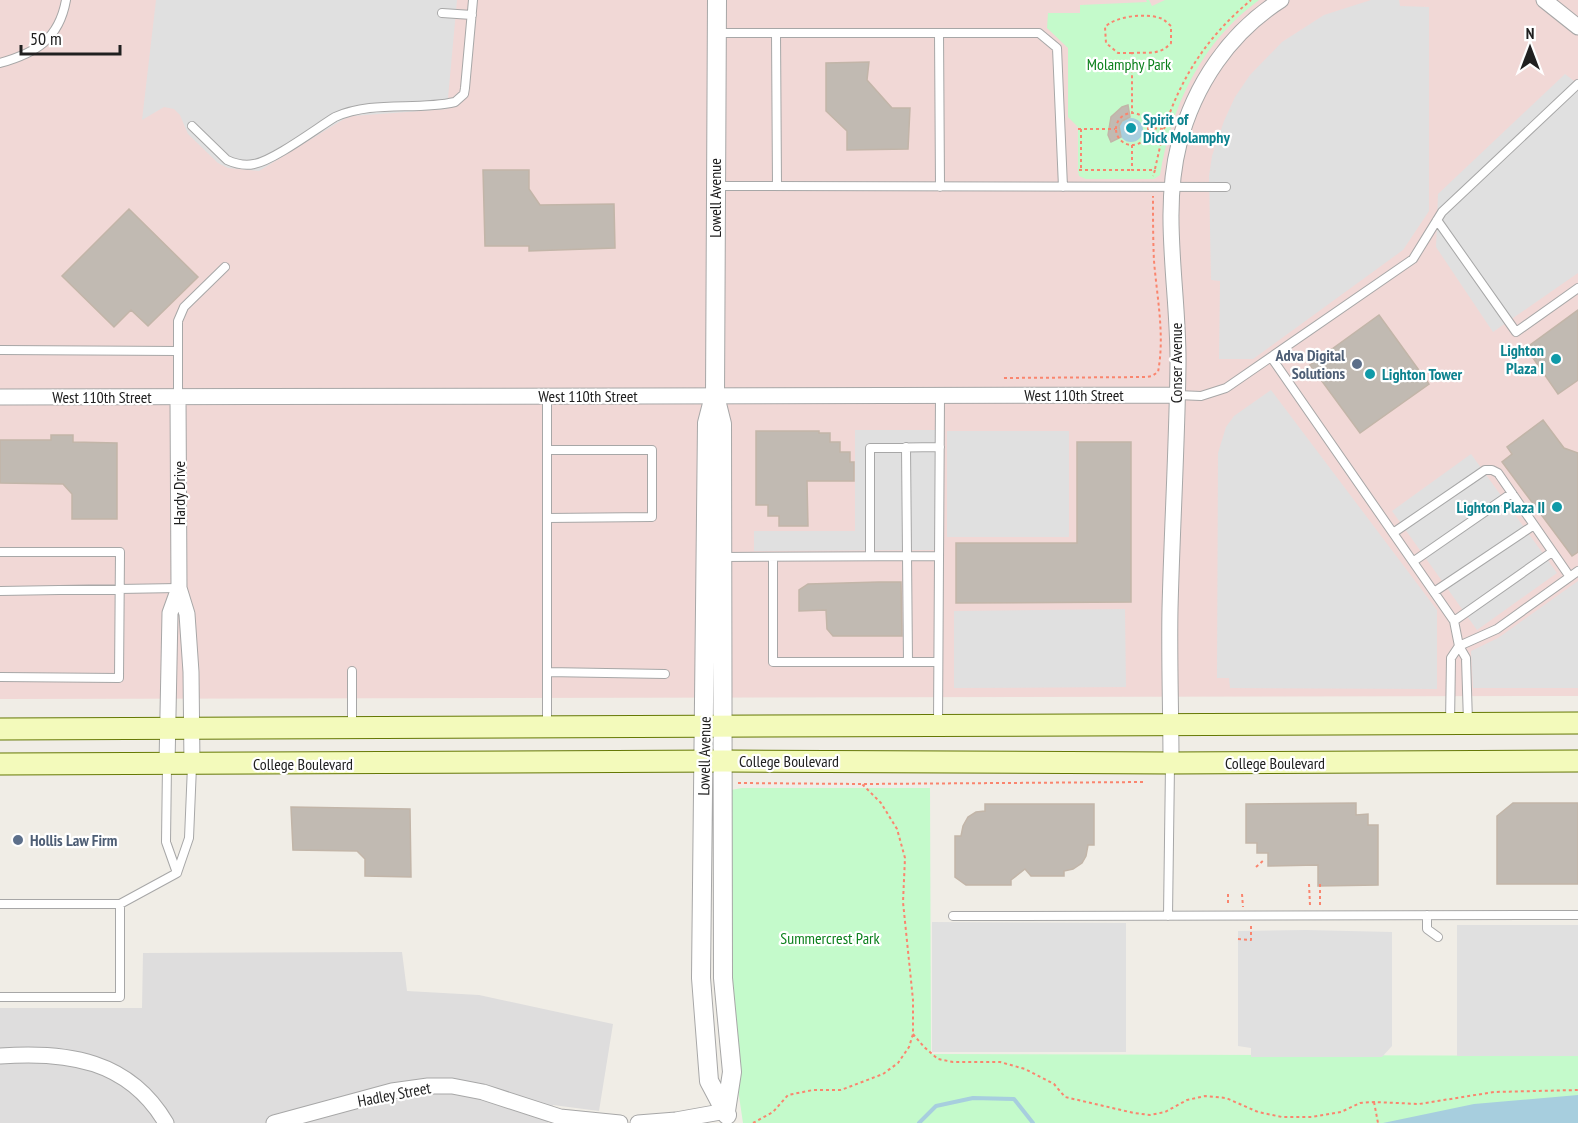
<svg xmlns="http://www.w3.org/2000/svg" width="1578" height="1123" viewBox="0 0 1578 1123" font-family="'PT Sans Narrow',sans-serif">
<rect width="100%" height="100%" fill="#f0ede6"/>
<path fill="#dedddd" d="M402,952L407,991L479,995L613,1024L599,1111L553,1105L548,1123H0V1008H142L143,953Z"/>
<path fill="#f1d8d6" d="M0,0H1578V696L0,699Z"/>
<path fill="#c4facb" d="M1146,0H1149L1152,6L1165,0H1259C1201,42 1171,107 1160,175L1154,179H1086L1079,176L1078,171V127L1068,117V48L1047,28L1048,13H1080V5L1147,2Z
M742,788H930L931,1054L1578,1056V1123H743C725,1013 730,901 731,790Z"/>
<path fill="#e0e0e0" d="M156,0H457L447,109L353,116L344,119L259,171L228,168L218,163L188,134L180,115L174,109L164,107L142,120Z
M1371,0H1399L1400,6L1429,7V211L1403,250L1253,359H1219L1220,281L1211,280L1209,176L1212,156L1224,121L1235,97L1250,75L1282,42L1324,15Z
M1565,74L1578,84V273L1493,332L1436,247L1438,194Z
M1271,390L1437,610V689L1230,688L1229,678H1217L1218,453L1226,427L1234,416Z
M855,430H935V550L754,551V531H855Z
M947,431H1069V537H947Z
M1471,454L1557,573L1477,630L1392,511Z
M1578,581V688H1473L1471,651L1498,638Z
M1125,609L1126,687L954,688V611Z
M932,922L1126,923V1052H932Z
M1457,925H1578V1056H1457Z
M1306,930L1392,932V1046L1382,1057H1251V1048L1238,1046V931Z"/>
<path fill="#a7cede" d="M1119 130a12 12 0 1 1 24 0a12 12 0 1 1-24 0Z
M1578,1095V1123H1383L1474,1104Z"/>
<g fill="none" stroke-linecap="round" stroke-linejoin="round">
<path stroke="#a7cede" stroke-width="4" d="M919,1123L936,1106L973,1098L1014,1099L1033,1123"/>
</g>
<path fill="#c1bab2" stroke="#c2b5a8" stroke-width="1.5" d="M869,62L867,80L892,108H910L908,149L847,150V131L826,111V63Z
M1128,105L1130,117L1122,121L1119,126L1121,137L1111,142L1108,135L1111,117L1122,107Z
M483,170H529V189L540,205L614,204L615,248L529,251V246H485Z
M129,209L198,277L148,326L131,310L114,327L62,276Z
M1578,310V380L1558,394L1526,348Z
M1379,315L1429,384L1360,433L1310,365Z
M1543,420L1564,448L1578,453V552L1572,556L1502,462L1512,454L1507,447Z
M756,431H819V433H830V442H840V452H850V462H854V481H807L808,526H779V516H768V505H756Z
M51,435H73V442L117,443V519H72V494L63,484L0,483V440H51Z
M1077,442H1131V602L956,603V543H1077Z
M879,582H901L902,636H833L827,629L826,610L799,611V590L808,584Z
M1356,803V815L1368,814V825H1378V885L1318,886V865L1268,866V853H1257V843H1246V804Z
M1513,803H1578V884H1497V816Z
M985,804H1094V845H1088L1086,856L1082,863L1073,869L1064,871V876H1031L1025,869L1011,880V885H966L955,877V836H961L963,826L968,817L976,812L985,811Z
M291,807L410,809L411,877L365,876V859L357,851L293,850Z"/>
<g fill="none" stroke-linecap="round" stroke-linejoin="round">
<defs>
<path id="service" d="M442,13L472,15
M718,33H776L777,186
M776,33H1039L1057,48L1063,187
M939,33L940,187
M0,63C36,53 59,39 66,0
M192,126L227,160C236,164 245,166 254,164C273,161 317,128 335,117C374,100 415,111 455,102L464,94L465,88L473,0
M717,186L1226,187
M1437,220L1516,332L1578,288
M0,350L178,351
M1271,357L1454,621L1459,646L1466,658L1468,722
M1177,395L1201,396L1226,388L1413,259L1442,212L1578,84
M178,397V321L184,307L225,267
M906,447L908,662
M547,518L652,517V450H547
M1393,533L1485,470H1492L1498,473L1570,577
M0,552H120L119,678L0,677
M870,556V448L940,447
M722,557L939,556
M773,557V662H938
M1414,561L1512,493
M0,591L178,588
M1434,592L1534,525
M1454,621L1552,552
M352,671V726
M547,672L665,674
M1450,723L1451,658L1459,646L1497,629L1578,571
M938,724L940,396
M547,725V396
M167,765L166,842L177,873
M0,904H120
M1427,915V929L1438,937
M953,916L1578,915
M1168,916L1170,765
M0,997H120V904L177,873L189,838L192,766"/>
<path id="minor" d="M1544,0L1578,27
M0,397L1177,395
M178,397L179,588L187,614L191,672L192,764
M1171,763C1171,712 1169,660 1170,609C1172,528 1177,446 1178,365C1179,293 1161,214 1179,144C1194,85 1230,32 1281,0
M167,764L170,613L179,588
M0,1056C67,1051 129,1060 166,1123
M274,1123L392,1091L428,1086H452L483,1092L560,1117L620,1123
M638,1123L676,1120L726,1111"/>
<path id="tertiary" d="M717,0L715,396L722,424L723,978L732,1072L726,1111
M714,396L707,423L701,978L709,1081L727,1115"/>
<path id="secondary" d="M0,729L1578,723
M0,764L723,761L1171,763L1578,761"/>
</defs>
<use href="#service" stroke="#a7a7a7" stroke-width="10"/>
<use href="#minor" stroke="#a7a7a7" stroke-width="17"/>
<use href="#tertiary" stroke="#a7a7a7" stroke-width="20"/>
<use href="#secondary" stroke="#657805" stroke-width="23"/>
<path stroke="#fa856e" stroke-width="2" stroke-dasharray="3 3" stroke-linecap="butt" d="M1132,53H1118L1106,43L1105,27C1116,16 1145,13 1160,18C1164,19 1167,23 1171,26V43C1159,56 1148,52 1132,53V112
M1116 129a16 16 0 1 1 32 0a16 16 0 1 1-32 0Z
M1148,128L1164,129L1155,169
M1078,129H1115
M1081,129V170
M1164,129C1182,75 1208,36 1251,0
M1132,145V170H1155L1153,176
M1079,170H1132
M1004,378L1146,377L1152,376L1158,372C1165,335 1157,298 1154,261C1153,240 1153,218 1153,196
M738,783L862,784L1144,782
M1256,867L1264,860
M1309,884L1310,905
M1320,884V905
M1228,894V906
M1242,894L1243,907
M1238,939L1251,940V926
M913,1034L924,1047L938,1059L953,1062H1000L1025,1069L1054,1084L1065,1097L1134,1113L1150,1115L1165,1112L1187,1100L1205,1096L1226,1098L1258,1112L1282,1117H1312L1341,1112L1360,1103L1374,1102L1419,1104L1494,1092L1578,1090
M1374,1102L1378,1123
M753,1123L773,1112L788,1095L813,1090H841L883,1074L898,1063L909,1047L913,1034V1000L903,902L905,858L897,829L881,803L862,784"/>
<use href="#service" stroke="#fff" stroke-width="8"/>
<use href="#minor" stroke="#fff" stroke-width="15"/>
<use href="#tertiary" stroke="#fff" stroke-width="18"/>
<use href="#secondary" stroke="#f3fabb" stroke-width="21"/>
</g>
<g fill="#0f9aa8" stroke="#fff" stroke-width="2">
<circle cx="1131" cy="128" r="6"/>
<circle cx="1556" cy="359" r="6"/>
<circle cx="1370" cy="374" r="6"/>
<circle cx="1557" cy="507" r="6"/>
</g>
<g fill="#5c6f8a" stroke="#fff" stroke-width="2">
<circle cx="1357" cy="364" r="6"/>
<circle cx="18" cy="840" r="6"/>
</g>
<g text-anchor="middle" dominant-baseline="central" stroke-width="4.5" stroke-linejoin="round" paint-order="stroke">
<g font-size="16" fill="#0c801c" stroke="#fff">
<text x="1129" y="64">Molamphy Park</text>
<text x="830" y="938">Summercrest Park</text>
</g>
<g font-size="16" font-weight="bold" fill="#0d838f" stroke="#fff" text-anchor="start">
<text x="1143" y="119">Spirit of<tspan x="1143" dy="18">Dick Molamphy</tspan></text>
<text x="1544" y="350" text-anchor="end">Lighton<tspan x="1544" dy="18">Plaza I</tspan></text>
<text x="1382" y="374">Lighton Tower</text>
<text x="1545" y="507" text-anchor="end">Lighton Plaza II</text>
</g>
<g font-size="16" fill="#202020" stroke="#fff">
<text transform="translate(715 198) rotate(-90)">Lowell Avenue</text>
<text transform="translate(1176 363) rotate(-90)">Conser Avenue</text>
<text x="1074" y="395">West 110th Street</text>
<text x="588" y="396">West 110th Street</text>
<text x="102" y="397">West 110th Street</text>
<text transform="translate(179 493) rotate(-90)">Hardy Drive</text>
<text transform="translate(704 756) rotate(-89)">Lowell Avenue</text>
<text x="789" y="761">College Boulevard</text>
<text x="1275" y="763">College Boulevard</text>
<text x="303" y="764">College Boulevard</text>
<text transform="translate(394 1094) rotate(-11)">Hadley Street</text>
</g>
<g font-size="16" font-weight="bold" fill="#4e5e75" stroke="#fff" text-anchor="end">
<text x="1345" y="355">Adva Digital<tspan x="1345" dy="18">Solutions</tspan></text>
<text x="30" y="840" text-anchor="start">Hollis Law Firm</text>
</g>
</g>
<g transform="translate(1530 48)" stroke="#ffffff" stroke-width="4.5" paint-order="stroke">
<path d="M0-4.5L10 22L0 15L-10 22Z" fill="#202020"/>
<text y="-9" font-size="16" font-weight="bold" text-anchor="middle" fill="#202020">N</text>
</g>
<path d="M21 45v9h99v-9" fill="none" stroke="#202020" stroke-width="3"/>
<text x="30" y="45" font-size="18" fill="#202020" stroke="#ffffff" stroke-width="4.5" paint-order="stroke">50 m</text>
</svg>
